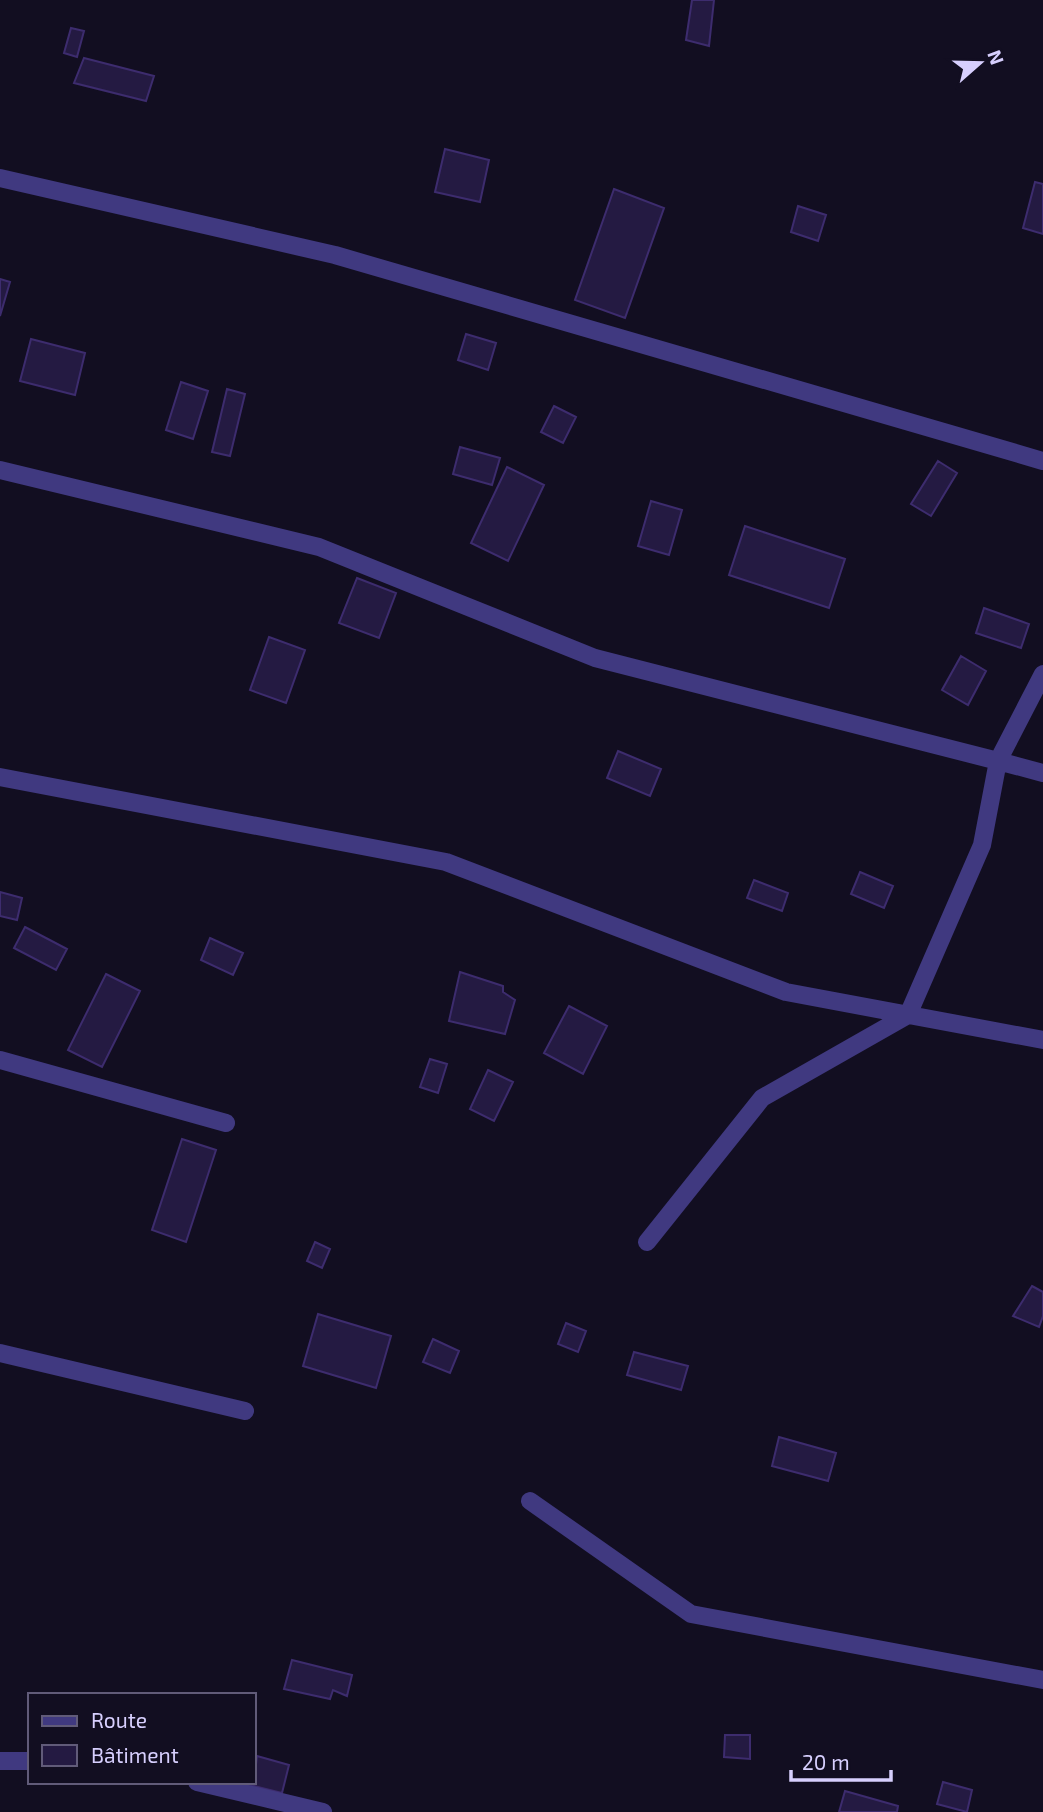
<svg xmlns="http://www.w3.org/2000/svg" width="1043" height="1812" viewBox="0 0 1043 1812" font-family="'Exo 2',sans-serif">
<rect width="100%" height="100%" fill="#120e21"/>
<path fill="#241a42" stroke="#3d2c6e" stroke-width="2" d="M692,0H714L709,46L686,40Z
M71,28L84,31L77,57L64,53Z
M84,58L154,76L146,101L74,83Z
M445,149L489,160L480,202L435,192Z
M1035,182L1043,184V234L1023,228Z
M614,189L664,208L625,318L575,300Z
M798,206L826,215L818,241L791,232Z
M0,279L10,282L0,316Z
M466,334L496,343L488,370L458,360Z
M31,339L85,353L75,395L20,381Z
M181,382L208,391L193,439L166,430Z
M227,389L245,394L230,456L212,452Z
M554,406L576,417L563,443L541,432Z
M460,447L500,458L492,485L453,474Z
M938,461L957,473L931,516L911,504Z
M507,467L544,485L508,561L471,543Z
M651,501L682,510L669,555L638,546Z
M745,526L845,559L829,608L729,575Z
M357,578L396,593L379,638L339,623Z
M984,608L1029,624L1021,648L976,633Z
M269,637L305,650L286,703L250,690Z
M961,656L986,671L968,705L942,690Z
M618,751L661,769L650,796L607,778Z
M860,872L893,886L884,908L851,894Z
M754,880L788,893L782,911L747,898Z
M0,892L22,898L17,920L0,916Z
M25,927L67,949L56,970L14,948Z
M210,938L243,953L233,975L201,960Z
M460,972L503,986V992L515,1000L505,1034L449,1021Z
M106,974L140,991L102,1067L68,1050Z
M569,1006L607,1026L583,1074L544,1053Z
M430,1059L447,1064L438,1093L420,1087Z
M488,1070L513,1082L494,1121L470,1109Z
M182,1139L216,1150L186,1242L152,1230Z
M315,1242L330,1249L322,1268L307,1261Z
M1032,1286L1043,1292V1316L1039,1327L1013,1316Z
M318,1314L391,1336L376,1388L303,1366Z
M566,1323L586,1331L578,1352L558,1344Z
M433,1339L459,1351L450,1373L423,1362Z
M634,1352L688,1366L681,1390L627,1375Z
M779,1437L836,1453L828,1481L772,1466Z
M292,1660L352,1675L347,1696L333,1690L330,1699L284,1689Z
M725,1735H750V1759L724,1757Z
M257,1756L289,1765L282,1793L250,1785V1782H254Z
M943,1782L972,1790L967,1812L937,1804Z
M845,1791L898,1806L897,1812H839Z"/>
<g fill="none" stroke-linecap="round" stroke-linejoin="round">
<path stroke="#403980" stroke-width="18" d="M0,178L335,255L1043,461
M0,470L319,547L595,658L998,761L1043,674
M0,777L446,862L786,992L1043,1040
M0,1060L226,1123
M647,1242L762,1098L908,1015L982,845L998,761L1043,773
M0,1353L245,1411
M530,1501L691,1614L1043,1680
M0,1761H30
M197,1782L323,1812"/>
</g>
<rect x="28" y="1693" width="228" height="91" fill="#120e21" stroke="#615b79" stroke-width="2"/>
<rect x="42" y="1716" width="35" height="10" fill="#403980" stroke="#615b79" stroke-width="2"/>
<text x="91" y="1728" font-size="21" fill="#d7cffe">Route</text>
<rect x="42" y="1745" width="35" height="21" fill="#241a42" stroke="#615b79" stroke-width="2"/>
<text x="91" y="1763" font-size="21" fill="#d7cffe">Bâtiment</text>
<g transform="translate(980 63) rotate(70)" stroke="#120e21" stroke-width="5" paint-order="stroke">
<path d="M0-5L12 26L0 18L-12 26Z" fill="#d7cffe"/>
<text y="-10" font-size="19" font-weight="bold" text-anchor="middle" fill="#d7cffe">N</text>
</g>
<path d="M791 1770v10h100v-10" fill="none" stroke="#d7cffe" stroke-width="3.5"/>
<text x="802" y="1770" font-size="21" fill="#d7cffe" stroke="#120e21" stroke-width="5" paint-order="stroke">20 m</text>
</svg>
